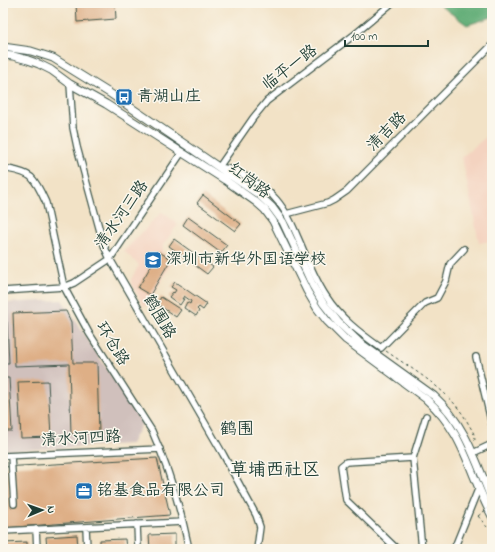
<svg xmlns="http://www.w3.org/2000/svg" width="495" height="552" viewBox="0 0 495 552" font-family="'Indie Flower','LXGW WenKai TC',sans-serif">
<rect width="100%" height="100%" fill="#fbf7ec"/>
<filter id="ink" filterUnits="userSpaceOnUse"><feTurbulence type="fractalNoise" baseFrequency=".025" numOctaves="2"/><feDisplacementMap in="SourceGraphic" scale="8" xChannelSelector="R" yChannelSelector="G"/><feConvolveMatrix kernelMatrix="1 2 1 2 8 2 1 2 1" color-interpolation-filters="sRGB"/></filter>
<filter id="wash" filterUnits="userSpaceOnUse"><feTurbulence type="fractalNoise" baseFrequency=".012" numOctaves="4" result="noise"/><feDisplacementMap in="SourceGraphic" scale="16" xChannelSelector="R" yChannelSelector="G"/><feGaussianBlur stdDeviation="0.9" result="paint"/><feColorMatrix in="noise" values="0 0 0 0 0 0 0 0 0 0 0 0 0 0 0 0 0 1.4 0 .05"/><feComposite in="paint" operator="in"/></filter>
<g filter="url(#wash)">
<rect width="100%" height="100%" fill="#f2e2c6"/>
<path fill="#f4d3c0" d="M492,132V241L479,243L462,157Z
M162,212L178,224L163,245L162,253L173,259V261L149,302L144,307L131,283V279L139,265L124,251Z"/>
<path fill="#d0c0bc" d="M62,300L142,423L131,444L3,451V303Z"/>
<path fill="#62ad77" stroke="#407556" d="M437,3H492V17L467,25Z"/>
<g id="blocks">
<path fill="#deaf86" d="M76,3H115L116,19L77,22Z
M203,195L241,224L235,231L197,203Z
M188,217L227,245L221,253L183,225Z
M174,239L213,267L207,274L169,246Z
M159,252L171,259L150,295L138,288Z
M175,282L207,304L203,310L199,307L197,309L199,311L196,316L184,308L187,302L190,304L191,301L184,296L182,299H184L180,305L169,297L173,292L174,293L176,290L171,287Z
M161,297L181,310L176,317L157,304Z
M66,311L71,322L73,363H97L99,433L71,434L69,364L15,366L13,313Z
M7,322L9,363H3V323Z
M3,378H9L12,431H3Z
M48,381L51,437L21,438L18,382Z
M157,458L170,515L3,528V467Z
M175,534V549H150L149,535Z
M77,535L78,549H47L46,537Z
M125,539L126,549H100V540Z
M27,542V549H3V543Z"/>
</g>
</g>
<g filter="url(#ink)">
<use href="#blocks" fill-opacity="0" stroke="#3f564a" stroke-width="1"/>
<g fill="none" stroke-linecap="round" stroke-linejoin="round">
<defs>
<path id="minor" d="M392,3L354,35L267,101L253,118L219,167L234,170L238,172C250,179 264,186 273,196C285,208 292,223 298,238C307,258 314,278 326,296C340,318 360,333 381,348L425,303L437,298L446,281L450,264L464,249
M70,84L73,128L77,147L101,235L105,248L110,259L223,454L256,515L260,527L257,549
M3,168C12,170 24,171 31,177C38,184 42,194 46,203L64,287L89,333L152,431C168,467 181,510 189,549
M286,214L328,203L334,200L347,191L492,45
M3,291L64,287L74,283L110,259L182,152
M476,357L492,425
M473,453L492,444
M3,456L160,449
M11,456L14,504
M137,524L138,549
M86,527L87,549
M36,529L37,549
M3,531L183,522
M397,549L346,500L341,466L346,462L413,458
M422,549L413,458L426,416
M454,549L479,487"/>
<path id="major" d="M3,47L31,51L53,58L111,94L258,194L272,207L283,222L313,286L323,303L338,322L359,342L434,396C466,425 476,462 492,500
M3,55L13,56L28,60L39,64L51,70L70,84L106,104L225,180L256,202L265,210L273,221L307,291L317,308L327,321L346,340L426,399C465,433 469,474 492,516"/>
</defs>
<use href="#minor" stroke="#3f564a" stroke-width="8"/>
<use href="#major" stroke="#3f564a" stroke-width="9"/>
<path stroke="#3f564a" stroke-width="1" stroke-dasharray="3 3" stroke-linecap="butt" d="M386,351C416,372 450,390 468,423C471,429 475,433 475,440
M478,516L487,527"/>
<use href="#minor" stroke="#fff" stroke-width="5.5"/>
<use href="#major" stroke="#fff" stroke-width="7"/>
<path stroke="#3f564a" stroke-width="1" stroke-dasharray="3 3" stroke-linecap="butt" d="M478,516L492,505"/>
</g>
</g>
<defs>
<symbol id="bus-square" viewBox="-11 -11 22 22"><rect x="-9" y="-9" width="18" height="18" rx="4" fill="#1f6fb2" stroke="#fbf7ec"/><path d="M-5-6H5V4H4V6H2V4H-2V6H-4V4H-5ZM-3.5-4V0h7V-4ZM-3.5 1.2v1.5H-2V1.2ZM2 1.2v1.5H3.5V1.2Z" fill="#fff"/></symbol>
<symbol id="school-square" viewBox="-11 -11 22 22"><rect x="-9" y="-9" width="18" height="18" rx="4" fill="#1f6fb2" stroke="#fbf7ec"/><path d="M0-5L7-2L0 1L-7-2ZM-4 1L0 2.5L4 1V4Q0 6-4 4Z" fill="#fff"/></symbol>
<symbol id="office-square" viewBox="-11 -11 22 22"><rect x="-9" y="-9" width="18" height="18" rx="4" fill="#1f6fb2" stroke="#fbf7ec"/><path d="M-6-3h4V-5.5h4V-3h4V5H-6ZM-1-4.5V-3h2v-1.5ZM-6 0V1H6V0Z" fill="#fff"/></symbol>
</defs>
<g fill-rule="evenodd">
<use href="#bus-square" x="114" y="87" width="20" height="20"/>
<use href="#school-square" x="143" y="250" width="20" height="20"/>
<use href="#office-square" x="74" y="481" width="20" height="20"/>
</g>
<g text-anchor="middle" dominant-baseline="central" stroke-width="3" stroke-linejoin="round" paint-order="stroke">
<g font-size="16" fill="#1f3d34" stroke="#fbf7ec">
<text transform="translate(290 68) rotate(-37)">临平一路</text>
<text transform="translate(387 132) rotate(-45)">清吉路</text>
<text transform="translate(249 181) rotate(37)">红岗路</text>
<text transform="translate(122 215) rotate(-55)">清水河三路</text>
<text transform="translate(159 317) rotate(60)">鹤围路</text>
<text transform="translate(112 344) rotate(58)">环仓路</text>
<text transform="translate(81 439) rotate(-3)">清水河四路</text>
</g>
<g font-size="16" fill="#1f3d34" stroke="#fbf7ec" text-anchor="start">
<text x="137" y="97">青湖山庄</text>
<text x="166" y="260">深圳市新华外国语学校</text>
<text x="97" y="491">铭基食品有限公司</text>
</g>
<g font-size="17" fill="#1f3d34" stroke="#fbf7ec">
<text x="237" y="429">鹤围</text>
</g>
<g font-size="18" fill="#1f3d34" stroke="#fbf7ec">
<text x="275" y="471">草埔西社区</text>
</g>
</g>
<rect width="495" height="552" fill="none" stroke="#fbf7ec" stroke-width="16"/>
<g transform="translate(42 510) rotate(88)" stroke="#fbf7ec" stroke-width="3" paint-order="stroke">
<path d="M0-3L7 15L0 10L-7 15Z" fill="#1f3d34"/>
<text y="-6" font-size="11" font-weight="bold" text-anchor="middle" fill="#1f3d34">N</text>
</g>
<path d="M345 40v6h83v-6" fill="none" stroke="#1f3d34" stroke-width="2"/>
<text x="351" y="40" font-size="12" fill="#1f3d34" stroke="#fbf7ec" stroke-width="3" paint-order="stroke">100 m</text>
</svg>
